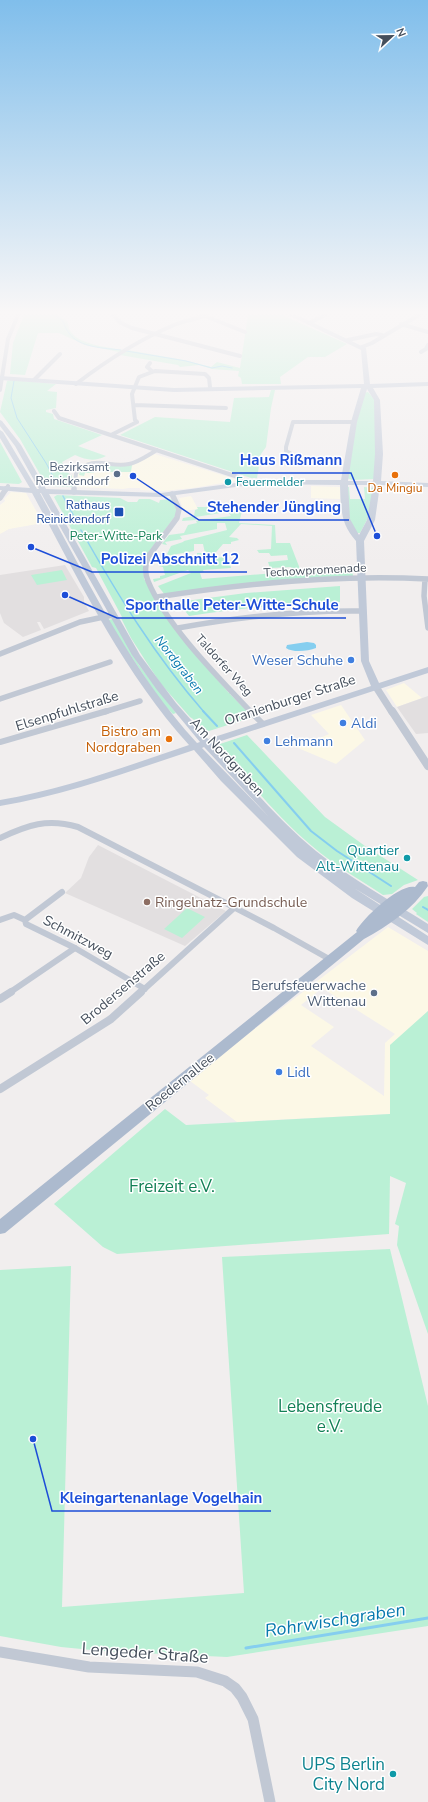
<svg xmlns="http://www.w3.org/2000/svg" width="428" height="1802" viewBox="0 0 428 1802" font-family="'Nunito Sans',sans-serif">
<rect width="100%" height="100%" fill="#f1eeee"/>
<path fill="#fcf8e6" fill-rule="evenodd" d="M155,454L235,479V481L193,488L163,491L140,490V488H129L123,489L73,487L72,476L78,468L88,461L99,460L97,462L137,463Z
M311,486L340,487V499L311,498Z
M11,492L26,493L43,523L9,529L0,534V505L5,501L4,499Z
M191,496L198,509L184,511L179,498Z
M404,683L422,698L397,707L386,690Z
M341,705L365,740L336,764L298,748L329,734L311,715Z
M388,927L428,951V1011L390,1046V1114L237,1122L205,1098L209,1095L190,1081L248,1034ZM322,988L395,1034L385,1043L384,1096L311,1046L334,1027L301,1005Z"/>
<path fill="#e2dfe0" d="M65,565L84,597V602L89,611L44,629L40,622H37L41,630L23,637L4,623L0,613V575Z
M428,696V733L416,734L397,707Z
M98,845L226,911L185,946L65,893L81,878L89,857Z"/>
<path fill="#baf0d5" d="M24,315H57L67,321C69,325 68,328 71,332C80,345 108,347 122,350L119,352L85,345L59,333H38L25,375L10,374L13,343Z
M248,315H282L347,344L325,357H308L280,377L281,384H242L241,378L238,376L239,371L212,369L199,365L180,367L178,365L120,355L127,350L184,360L211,367L217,362L240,368Z
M11,380L56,384L47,391L57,392L56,408L46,410V412L53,414L54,419L102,435L78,446L106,456C94,462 87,460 75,455L62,462L67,472L72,476L73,487L51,486L45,483L20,439L0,412L7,381Z
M271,390H275L271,408L266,447L261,454L257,478H251L120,435L155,417L230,422L234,398L269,397Z
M368,392L375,400L377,457L375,479L352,480L347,478L350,450L363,393Z
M0,442L22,482L19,484L0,483Z
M89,463L131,464L132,465L131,472H103L102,465H94V473H85L84,476L79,475L80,471Z
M347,487H349L350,499H365L364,487L374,488L369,516L360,533H356L349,520Z
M57,495L120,498L128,502H137L139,499H150L159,503L160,500L171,499L176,508V515L145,557L143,564L144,579L200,660L229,693H231L230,694L253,717L209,731L203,730L193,719L190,717L161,684L145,660L131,638L121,618L122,617L96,568L92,567L54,497Z
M197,507H243L239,523L275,525L276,543H290L300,569L293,570L291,567L270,568L268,562L288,560L287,555L271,556L269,553H259L257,550L271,549L272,526L241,524L229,537L237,538L239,540L231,542V544H223L211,558L228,557L231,568L203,570L204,572L200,573L202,579L300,571L303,570L352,568L353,576L165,595L158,586L191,573L188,570L154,582L153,579L160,578V576L165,575L163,567L159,566L197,556V553H205L203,544H194V551L166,556L171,546L183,542L184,541L227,530L225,523H217V529L180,536L182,539L165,542L167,545L162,544L169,535L184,533L188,525L197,523L196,521L231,516L228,512L195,517L196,520L182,521L183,518L194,516L195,510L198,509Z
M62,570L67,580L37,585L31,575Z
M340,586V602C289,604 239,608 189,616L178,602L246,593Z
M113,619L139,665L176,713L173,714L162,703L107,620Z
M247,735L325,817L365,846L418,880L404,885L392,894L383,895C359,879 334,865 312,846C279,819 252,784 223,753L224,752L219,747L220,744Z
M428,896V922L416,914L417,913L412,909L424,897Z
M187,908L205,917L182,938L164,929Z
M428,1011V1334L397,1245L399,1226L395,1224L406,1183L390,1176L389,1234L117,1254L103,1247L54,1204L165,1109L186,1125L390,1114V1045Z
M390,1249L428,1406V1626L227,1657L102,1651L61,1647L0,1636V1270L71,1266L62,1607L244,1593L222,1257Z"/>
<path fill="#85ceef" d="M307,642L314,643L316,645V648C308,651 293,653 286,648L287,645Z"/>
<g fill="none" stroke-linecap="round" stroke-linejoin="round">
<path stroke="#85ceef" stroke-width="1" d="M54,315C69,324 61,323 69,333C79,348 105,348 121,350
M126,351L186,361L212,368L222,366L232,368
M14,381L11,398L17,418L46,463L58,486"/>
<path stroke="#85ceef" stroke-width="1.5" d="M63,496L77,522
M81,530C117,594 155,656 204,712"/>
<path stroke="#85ceef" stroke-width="2" d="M203,711L217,726
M234,743L311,831L337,851L391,886
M423,907L428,910"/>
<path stroke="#85ceef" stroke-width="3" d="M246,1648L428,1618"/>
<path stroke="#c1c8d4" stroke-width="4" d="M113,315L121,323L132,328L240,356
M205,316L245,332
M309,323L325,315
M401,324L428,332
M348,340L376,334L382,335
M362,347L372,343L419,315
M421,352L426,349L428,345
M150,363L147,367L152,371
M34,380L60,354
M76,384C106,361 138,340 174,325C184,321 195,319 206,315
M0,390L8,339L18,315
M134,405L226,408
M54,411L59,418L238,477L244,483
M111,435L137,422L135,420L132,394L139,377L155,371L205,374L209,378L210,387
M290,453L286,451V447L293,422H354
M6,490L8,486
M74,490L76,473C93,454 108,468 129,464C139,462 148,455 157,450"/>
<path stroke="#c1c8d4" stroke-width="5.5" d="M74,492V489
M172,494L179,509L177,518L148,557C145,565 145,574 148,581C166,625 218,677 251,712
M0,498L6,489
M425,579L424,596L428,628
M157,597C247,583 337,574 428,579
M178,628C239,617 300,610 363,611
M0,654L80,622L113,615
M0,699L110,662
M104,712L140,701"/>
<path stroke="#c1c8d4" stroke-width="6" d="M250,711L263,724
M0,742L107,711
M0,838C28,825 47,818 78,827L274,928L331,960
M0,920L14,915L25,920L26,924L75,948L145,989
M25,920L62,892
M9,993L75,948
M140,993L234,908"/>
<path stroke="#c1c8d4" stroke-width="8" d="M0,999L11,992
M0,1089L111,1019L141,992"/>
<path stroke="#c1c8d4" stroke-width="11" d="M0,1652L89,1667L197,1672L225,1681L235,1688L242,1697L253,1719L270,1802"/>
<path stroke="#c1c8d4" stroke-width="7" d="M376,687L392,712"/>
<path stroke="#c1c8d4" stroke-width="8" d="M392,711L428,766"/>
<path fill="#c0c9d8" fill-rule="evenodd" d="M288,315H297L366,348L370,384L428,382V386L373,388L380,400L383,454L381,481L428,483V487L380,485L375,520L364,541L369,661L379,683L428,667V673L212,744C245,780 278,820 316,851C351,879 390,900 428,924V933L354,888L428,936V945L352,898L297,857L221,781L194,750C130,771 67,795 0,806V800C65,789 127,766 189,745C122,671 79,580 32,493L0,490V486L30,488L0,438V430L3,432L37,489H39L15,446L0,426V420L2,421L21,445L46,489L161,493L258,480H341L351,422L361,388L174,392L0,380V376L174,388L364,384L361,350ZM367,389L374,400L375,454L373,481H348L357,422ZM258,484L340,485C341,508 340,523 356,541L361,661L371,686L208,739L176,703L140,655L49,494L161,497ZM348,485H373L367,520L359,535L350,519ZM40,493H41L132,655L157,690L200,742L197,743C130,670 87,579 40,493ZM204,747L269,817L202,748Z"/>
<path fill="#acbace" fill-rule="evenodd" d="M423,881L427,882L428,886C413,909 388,926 364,939L5,1233L0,1234V1219L357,932L356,931C363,918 400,883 415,887L419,882Z"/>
</g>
<linearGradient id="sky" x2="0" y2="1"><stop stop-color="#80beeb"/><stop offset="0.55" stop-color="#f9f7f7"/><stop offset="1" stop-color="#f9f7f7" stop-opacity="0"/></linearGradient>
<rect width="428" height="568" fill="url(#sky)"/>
<g fill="#5c6f8a" stroke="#fff" stroke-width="1.5">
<circle cx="117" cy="474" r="4"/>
<circle cx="374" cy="993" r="4"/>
</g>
<g fill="#e8710a" stroke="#fff" stroke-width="1.5">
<circle cx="395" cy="475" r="4"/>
<circle cx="169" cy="739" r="4"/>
</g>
<g fill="#0f9aa8" stroke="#fff" stroke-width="1.5">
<circle cx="228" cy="482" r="4"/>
<circle cx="407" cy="858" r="4"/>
<circle cx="393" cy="1774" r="4"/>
</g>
<rect fill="#1a4fb4" stroke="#fff" stroke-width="1.5" x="114" y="507" width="10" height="10" rx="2"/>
<g fill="#3f7fe0" stroke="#fff" stroke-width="1.5">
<circle cx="351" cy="660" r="4"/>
<circle cx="343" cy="723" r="4"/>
<circle cx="267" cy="741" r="4"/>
<circle cx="279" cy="1072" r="4"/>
</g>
<circle fill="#8d6e63" stroke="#fff" stroke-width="1.5" cx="147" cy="902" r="4"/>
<g text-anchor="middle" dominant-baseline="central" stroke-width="3" stroke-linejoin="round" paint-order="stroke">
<g font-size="12" fill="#4e5e75" stroke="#fff" text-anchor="end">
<text x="109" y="467">Bezirksamt<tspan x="109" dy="14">Reinickendorf</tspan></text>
</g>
<g font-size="12" fill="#0d838f" stroke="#fff" text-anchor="start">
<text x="236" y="482">Feuermelder</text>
</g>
<g font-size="12" fill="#c56008" stroke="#fff">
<text x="395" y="488">Da Mingiu</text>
</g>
<g font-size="12" fill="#164399" stroke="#fff" text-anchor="end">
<text x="110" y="505">Rathaus<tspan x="110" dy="14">Reinickendorf</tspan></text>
</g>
<g font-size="12" fill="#138056" stroke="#fff">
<text x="116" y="536">Peter-Witte-Park</text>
</g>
<g font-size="12" fill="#454f5c" stroke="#fff">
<text transform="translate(315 570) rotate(-3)">Techowpromenade</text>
<text transform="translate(224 665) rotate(48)">Taldorfer Weg</text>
</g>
<g font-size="13" font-style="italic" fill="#0779ae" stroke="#fff">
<text transform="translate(179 665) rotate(52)">Nordgraben</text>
</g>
<g font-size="14" fill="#366cbe" stroke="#fff" text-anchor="start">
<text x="343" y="660" text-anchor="end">Weser Schuhe</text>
<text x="351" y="723">Aldi</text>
<text x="275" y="741">Lehmann</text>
<text x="287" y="1072">Lidl</text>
</g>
<g font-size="14" fill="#454f5c" stroke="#fff">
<text transform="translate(290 700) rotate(-18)">Oranienburger Straße</text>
<text transform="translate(67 711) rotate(-17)">Elsenpfuhlstraße</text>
<text transform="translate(227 757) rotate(47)">Am Nordgraben</text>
<text transform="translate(78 937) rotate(28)">Schmitzweg</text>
<text transform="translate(123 988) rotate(-40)">Brodersenstraße</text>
<text transform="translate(180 1082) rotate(-39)">Roedernallee</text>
</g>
<g font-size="14" fill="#c56008" stroke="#fff" text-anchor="end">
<text x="161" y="731">Bistro am<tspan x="161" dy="16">Nordgraben</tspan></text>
</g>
<g font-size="14" fill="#0d838f" stroke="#fff" text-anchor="end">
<text x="399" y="850">Quartier<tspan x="399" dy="16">Alt-Wittenau</tspan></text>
</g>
<g font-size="14" fill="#785e54" stroke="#fff" text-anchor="start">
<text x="155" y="902">Ringelnatz-Grundschule</text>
</g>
<g font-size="14" fill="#4e5e75" stroke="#fff" text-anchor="end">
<text x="366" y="985">Berufsfeuerwache<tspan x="366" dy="16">Wittenau</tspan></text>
</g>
<g font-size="17" fill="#138056" stroke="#fff">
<text x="172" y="1186">Freizeit e.V.</text>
<text x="330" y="1406">Lebensfreude<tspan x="330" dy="20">e.V.</tspan></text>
</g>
<g font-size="17" fill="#454f5c" stroke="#fff">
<text transform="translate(145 1653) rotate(4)">Lengeder Straße</text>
</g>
<g font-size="17" fill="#0d838f" stroke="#fff" text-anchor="end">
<text x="385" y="1764">UPS Berlin<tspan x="385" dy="20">City Nord</tspan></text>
</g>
<g font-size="18" font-style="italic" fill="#0779ae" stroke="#fff">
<text transform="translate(335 1620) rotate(-9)">Rohrwischgraben</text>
</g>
</g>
<path fill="none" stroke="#1d4ed8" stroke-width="1.5" d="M377 536L351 473H232M133 476L199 520H349M31 547L92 572H247M65 595L117 618H346M33 1439L52 1511H271"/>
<g fill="#1d4ed8" stroke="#fff" stroke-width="1.5">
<circle cx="377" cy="536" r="4"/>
<circle cx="133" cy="476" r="4"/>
<circle cx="31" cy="547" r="4"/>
<circle cx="65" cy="595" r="4"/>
<circle cx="33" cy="1439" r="4"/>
</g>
<g font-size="15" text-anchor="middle" font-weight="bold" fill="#1d4ed8" stroke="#fff" stroke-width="3" stroke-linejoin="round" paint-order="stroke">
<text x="291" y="465">Haus Rißmann</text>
<text x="274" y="512">Stehender Jüngling</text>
<text x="170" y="564">Polizei Abschnitt 12</text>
<text x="232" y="610">Sporthalle Peter-Witte-Schule</text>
<text x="161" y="1503">Kleingartenanlage Vogelhain</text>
</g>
<g transform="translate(392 36) rotate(68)" stroke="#ffffff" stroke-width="3" paint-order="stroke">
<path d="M0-3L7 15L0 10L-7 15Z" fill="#454f5c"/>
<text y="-6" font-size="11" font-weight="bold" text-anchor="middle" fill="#454f5c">N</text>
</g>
</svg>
